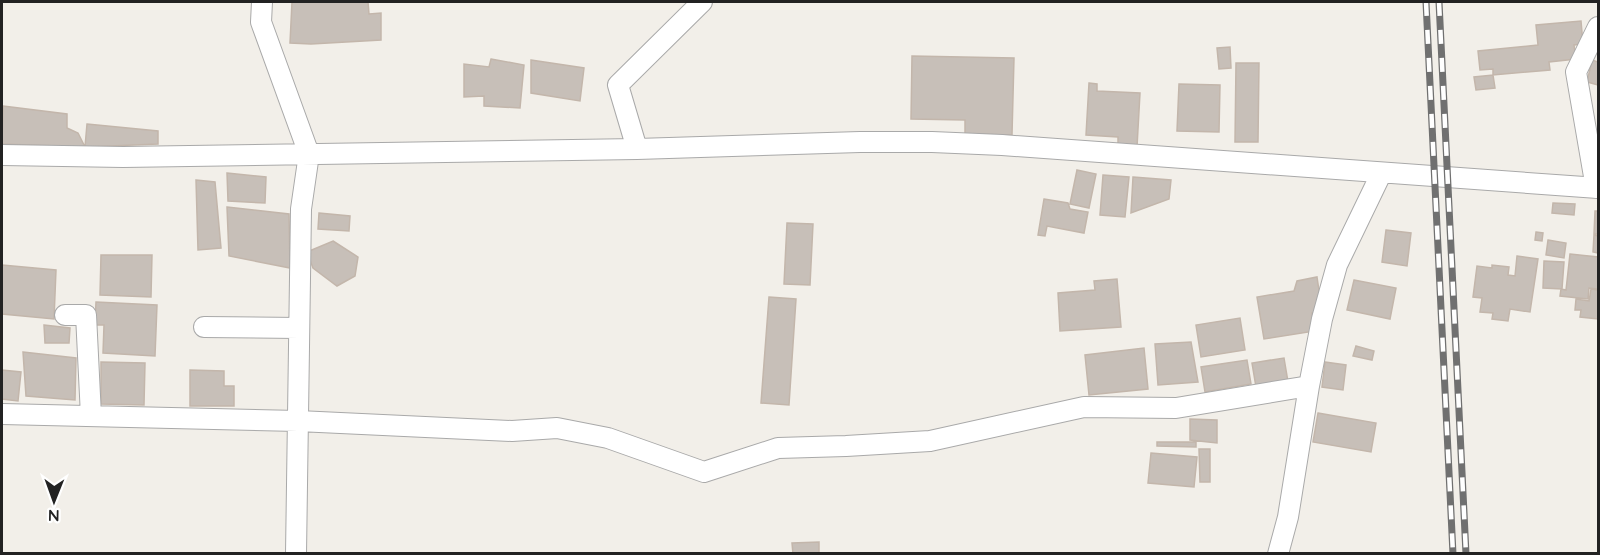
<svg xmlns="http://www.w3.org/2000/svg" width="1600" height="555" viewBox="0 0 1600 555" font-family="Quicksand,sans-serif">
<rect width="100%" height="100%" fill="#f2efe9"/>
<path fill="#c7bfb8" stroke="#c3b6ab" stroke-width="1.5" d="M292,2H368L369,14L381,13V40L311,44L290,43Z
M1581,21L1583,44L1574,45L1576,59L1549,62L1550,70L1493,75V69L1480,70L1478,51L1538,45L1536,25Z
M1230,47L1231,68L1219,69L1217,48Z
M912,56L1014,58L1012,135L965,134V120L911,119Z
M491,59L524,65L520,108L484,106V96L464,97V64L489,67Z
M531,60L584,68L580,101L531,93Z
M1592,60L1598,62V85L1587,82Z
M1236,63H1259L1258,142H1235Z
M1493,75L1495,88L1476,90L1474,77Z
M1089,83L1097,84V91L1140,93L1137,147L1118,146V137L1086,135Z
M1179,84L1220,85L1219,132L1177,131Z
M3,106L67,114V128L78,133L85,147L2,144Z
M87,124L158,131V144L85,147Z
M1077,170L1096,174L1089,208L1070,204Z
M227,173L266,177L265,203L228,201Z
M1103,175L1129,177L1125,217L1100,215Z
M1133,177L1171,180L1169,199L1131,213Z
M196,180L215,182L221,248L198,250Z
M1044,199L1068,203L1070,209L1088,212L1084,233L1047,226L1045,236L1038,235Z
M1553,203L1575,204L1574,215L1552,213Z
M227,207L289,214L290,268L229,256Z
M1595,211H1598V234H1594Z
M319,213L350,216L349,231L318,229Z
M787,223L813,224L810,285L784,284Z
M1386,230L1411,233L1407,266L1382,262Z
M1536,232L1543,233L1542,241L1535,240Z
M1594,235L1598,236V253L1593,252Z
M1548,240L1566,243L1564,258L1546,255Z
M333,241L358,257L355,276L337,286L313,268L307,252Z
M1570,254L1598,257V289L1589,288L1588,299L1560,296L1561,289L1566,290Z
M101,255H152L151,297L100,295Z
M1517,256L1538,259L1530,312L1510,309L1508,321L1492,319L1493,313L1480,312L1482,298L1473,297L1477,266L1492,268V265L1509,267L1508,275L1515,276Z
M1544,261L1564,262L1562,289L1543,288Z
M2,265L56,270L54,319L2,314Z
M1317,277L1322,311L1312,313L1315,331L1264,339L1257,297L1294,291L1297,281Z
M1117,279L1121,327L1060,331L1058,293L1095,290L1094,281Z
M1354,280L1396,288L1390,319L1347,310Z
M1591,289L1598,290V319L1580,317L1581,310H1575L1576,299L1589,301Z
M769,297L796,299L789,405L761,403Z
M96,302L157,305L155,356L103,353L104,325H95Z
M1240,318L1245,350L1201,357L1196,325Z
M44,325L70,328L69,343H45Z
M1191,342L1198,382L1158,385L1155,344Z
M1356,346L1374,351L1372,360L1353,356Z
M1144,348L1148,389L1089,395L1085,355Z
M23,352L76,358L75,400L26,396Z
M1284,358L1288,382L1256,387L1252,363Z
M1247,360L1251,384L1205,392L1201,367Z
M101,362L145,363L144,405L101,404Z
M1325,362L1346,365L1343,390L1322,387Z
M2,370L21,372L18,401L2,399Z
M190,370L224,371V386H234V406H190Z
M1318,413L1376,423L1371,452L1313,442Z
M1190,419L1217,420V443L1190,440Z
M1157,442H1196V447L1157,446Z
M1199,449H1210V482H1200Z
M1151,453L1197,457L1194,487L1148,483Z
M819,542V554H793L792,543Z"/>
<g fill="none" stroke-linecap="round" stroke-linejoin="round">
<defs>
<path id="minor" d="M262,2L261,22L309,154L301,209L296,554
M637,149L618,85L702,2
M2,155L123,157L637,149L860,142H932L1002,145L1598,188
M1596,188L1576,72L1598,27
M65,315H86L91,416
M204,327L299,328
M2,414L298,421L512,431L557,428L608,438L704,472L778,448L846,446L930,441L1084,407L1176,408L1309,386
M1278,554L1288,517L1309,386L1322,319L1337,265L1381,174"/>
</defs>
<use href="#minor" stroke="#a9a9a9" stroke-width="22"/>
<use href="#minor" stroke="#fff" stroke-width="20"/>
<defs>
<path id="rail" d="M1426,2L1453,554
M1439,2L1466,554"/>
</defs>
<use href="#rail" stroke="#707070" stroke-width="7"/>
<use href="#rail" stroke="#fff" stroke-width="4.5" stroke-dasharray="14" stroke-linecap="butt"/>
</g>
<rect width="1600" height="555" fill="none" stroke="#222222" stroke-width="6"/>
<g transform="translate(54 501) rotate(181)" stroke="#ffffff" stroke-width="4.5" paint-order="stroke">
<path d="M0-4.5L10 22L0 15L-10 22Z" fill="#222222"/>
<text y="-9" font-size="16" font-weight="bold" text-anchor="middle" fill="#222222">N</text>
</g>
</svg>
